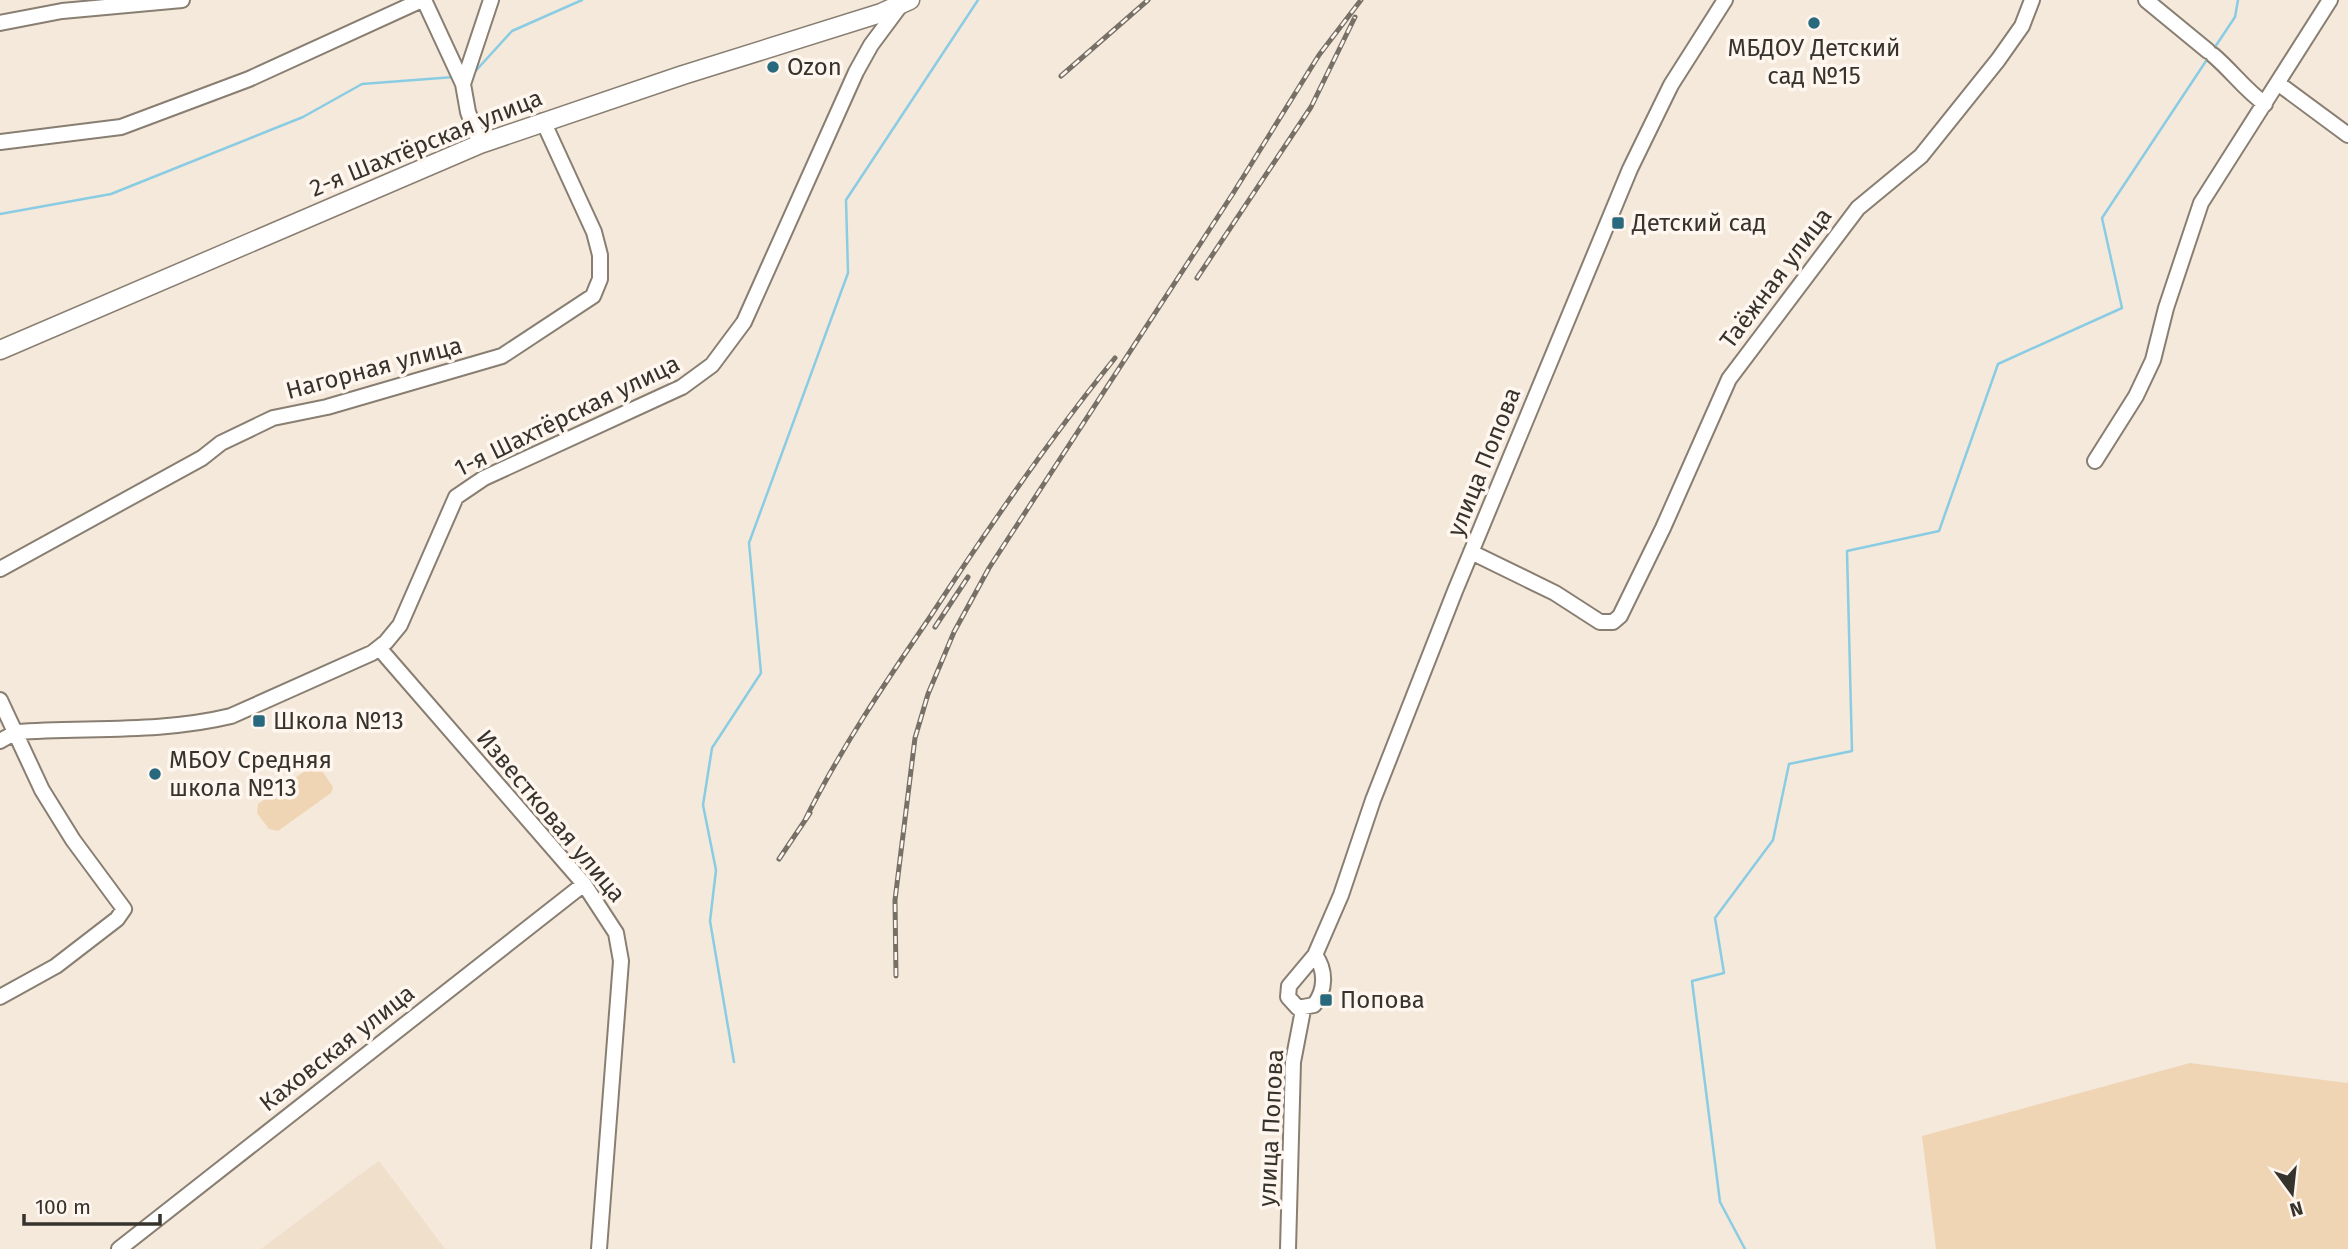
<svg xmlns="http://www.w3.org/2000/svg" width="2348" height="1249" viewBox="0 0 2348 1249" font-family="'Fira Sans',sans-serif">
<rect width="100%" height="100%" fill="#f5e9db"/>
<path fill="#f0dfca" d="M379,1161L445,1249H261L358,1176Z"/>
<path fill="#f0d5b5" d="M312,766L320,768L333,787L331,793L278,831L269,829L257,813L258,804Z
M2190,1063L2348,1083V1249H1936L1922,1136Z"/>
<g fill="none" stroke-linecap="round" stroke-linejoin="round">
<path stroke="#8acce3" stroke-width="2.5" d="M2213,50L2235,17L2238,0
M471,76L512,31L582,0
M0,214L111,194L303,117L362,84L454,77
M734,1062L710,921L716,870L703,805L712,748L761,673L749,543L848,273L846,200L978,0
M1745,1249L1720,1202L1692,981L1724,973L1715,918L1773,840L1789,764L1852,751L1847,551L1939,531L1998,364L2122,308L2102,218L2208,58"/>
<defs>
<path id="minor" d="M424,0L463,84
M2146,0L2208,51
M0,23L62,11L182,0
M2213,55C2232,71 2245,90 2265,104
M2279,84L2348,135
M0,142L121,127L249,79L422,0
M480,144L468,112L463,84L491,0
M2095,461L2136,396L2153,360L2166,308L2201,203L2330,0
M1471,552L1555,593L1600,622H1613L1620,616L1663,528L1729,379L1858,208L1921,156L1998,60L2022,26L2032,0
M0,569L202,458L221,443L273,418L327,407L502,356L593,296L600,279V255L594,232L543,121
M379,648L584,884L616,933L621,961L599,1249
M0,700L42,790L73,840L124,909L117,919L56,966L0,997
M0,741L16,732C88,727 161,733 231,716L372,653L386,642L400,625L456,497L484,478L682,387L712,365L744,322L856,72L871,45L900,6
M1315,955C1326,970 1326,990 1314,1005L1298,1008L1288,997L1289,986L1315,955L1341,895L1373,800L1455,591L1630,169L1671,85L1725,0
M119,1249L584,884
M1288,1249L1293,1062L1303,1010"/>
<path id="major" d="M0,350L480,144L683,75L881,13L910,0"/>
</defs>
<use href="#minor" stroke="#887e71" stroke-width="18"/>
<use href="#major" stroke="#887e71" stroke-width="21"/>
<use href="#minor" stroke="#fff" stroke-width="14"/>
<use href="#major" stroke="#fff" stroke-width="18"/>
<defs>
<path id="rail" d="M1061,76L1148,0
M1197,278L1311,107L1355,17
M935,627L968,577
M805,820C841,748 885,683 930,617C988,528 1048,441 1115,358
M779,859L810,813
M896,976L895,900L915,738L928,694L954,632L989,568L1232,195L1319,55L1361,0"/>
</defs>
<use href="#rail" stroke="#777067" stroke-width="5"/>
<use href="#rail" stroke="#fff7ef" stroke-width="2.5" stroke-dasharray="8" stroke-linecap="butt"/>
</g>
<g fill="#29697e" stroke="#fff7ef" stroke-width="2.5">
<circle cx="1814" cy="23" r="7"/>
<circle cx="773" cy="67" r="7"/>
<rect x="1611" y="216" width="14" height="14" rx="3.5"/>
<rect x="252" y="714" width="14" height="14" rx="3.5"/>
<circle cx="155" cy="774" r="7"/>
<rect x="1319" y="993" width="14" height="14" rx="3.5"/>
</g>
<g text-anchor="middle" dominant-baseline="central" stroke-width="7" stroke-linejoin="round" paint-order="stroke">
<g font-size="24" fill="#36322c" stroke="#fff7ef" text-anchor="start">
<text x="1814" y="48" text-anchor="middle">МБДОУ Детский<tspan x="1814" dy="28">сад №15</tspan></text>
<text x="787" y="67">Ozon</text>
<text x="1632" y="223">Детский сад</text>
<text x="273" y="721">Школа №13</text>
<text x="169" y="760">МБОУ Средняя<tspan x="169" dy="28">школа №13</tspan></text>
<text x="1340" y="1000">Попова</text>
</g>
<g font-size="24" fill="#36322c" stroke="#fff7ef">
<text transform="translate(426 143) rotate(-22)">2-я Шахтёрская улица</text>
<text transform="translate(1776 278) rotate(-53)">Таёжная улица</text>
<text transform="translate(374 368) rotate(-15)">Нагорная улица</text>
<text transform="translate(567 416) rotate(-26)">1-я Шахтёрская улица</text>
<text transform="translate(1484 462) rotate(-68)">улица Попова</text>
<text transform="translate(551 816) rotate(50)">Известковая улица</text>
<text transform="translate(337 1048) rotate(-38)">Каховская улица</text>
<text transform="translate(1271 1128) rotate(-87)">улица Попова</text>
</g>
</g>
<g transform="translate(2292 1193) rotate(165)" stroke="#fff7ef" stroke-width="5" paint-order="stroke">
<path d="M0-5L12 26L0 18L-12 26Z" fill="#36322c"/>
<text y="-10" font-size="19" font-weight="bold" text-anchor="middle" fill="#36322c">N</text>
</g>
<path d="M24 1214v10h136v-10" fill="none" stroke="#36322c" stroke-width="3.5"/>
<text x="35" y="1214" font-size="21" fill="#36322c" stroke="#fff7ef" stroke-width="5" paint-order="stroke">100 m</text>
</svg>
